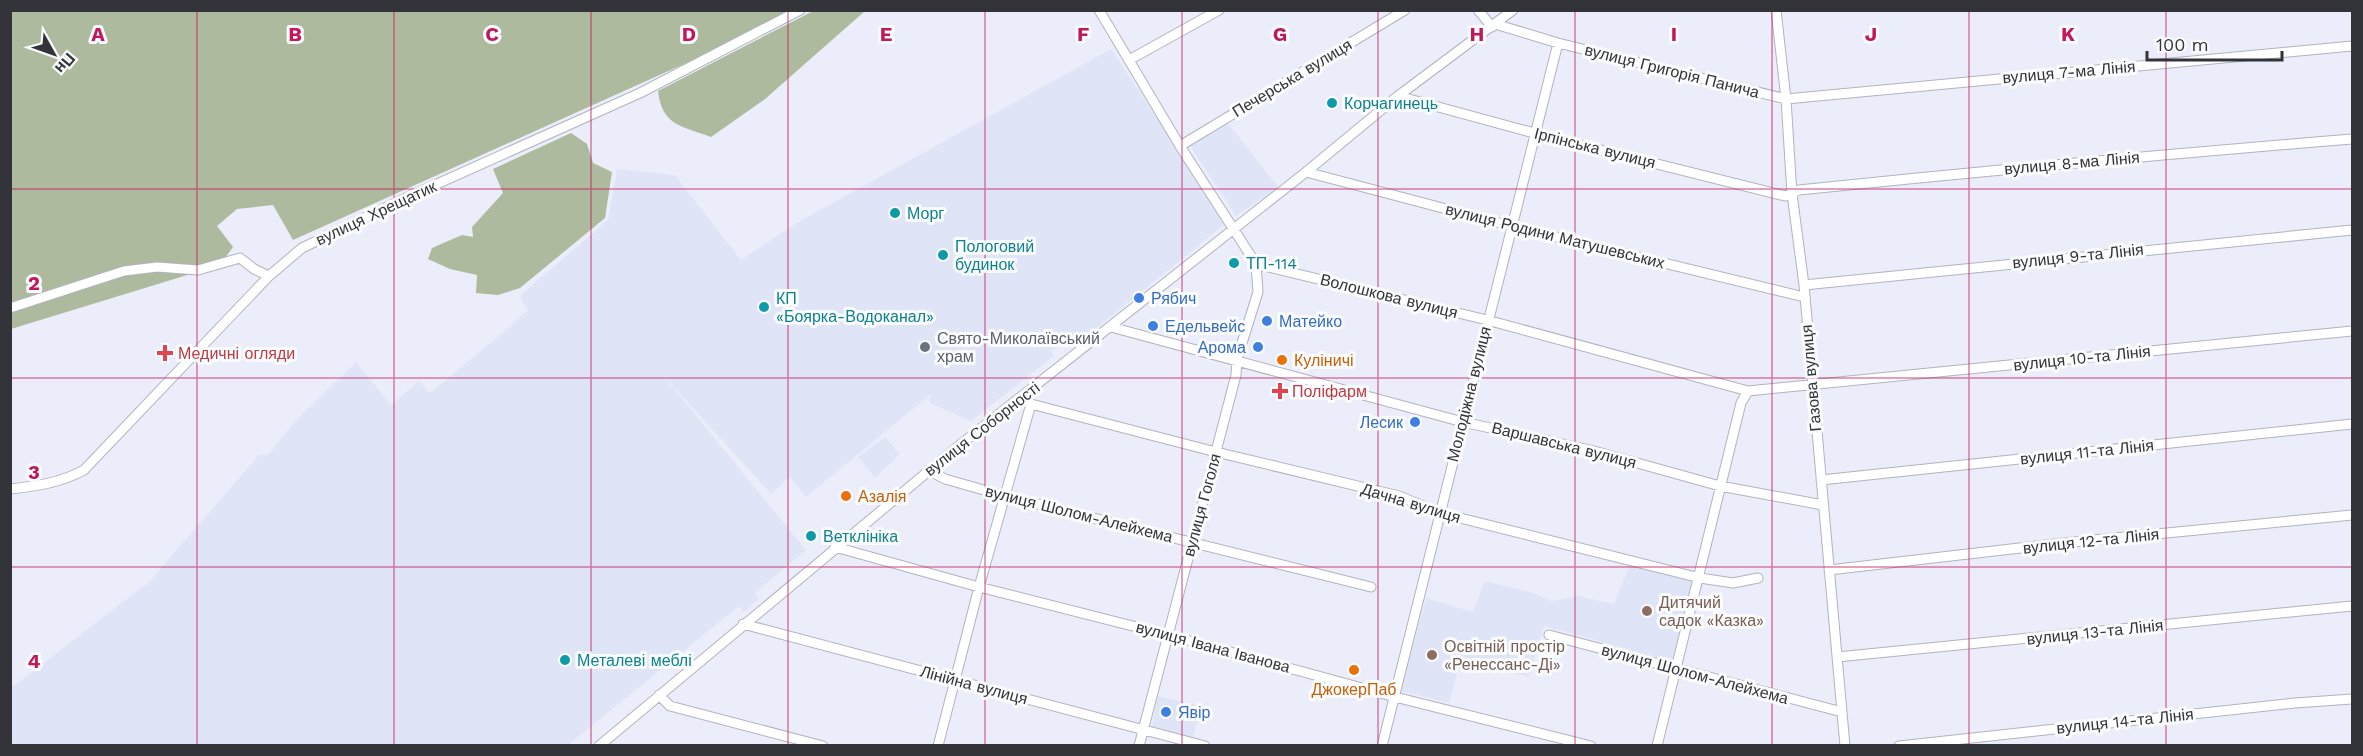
<svg xmlns="http://www.w3.org/2000/svg" width="2363" height="756" viewBox="0 0 2363 756" font-family="'Work Sans',sans-serif">
<rect width="100%" height="100%" fill="#ebeefa"/>
<path fill="#e0e4f7" d="M1111,49L1177,148L1224,225L1073,347L1066,339L1051,351L1054,356L971,421L929,403L931,394L806,497L790,477L771,494L662,374L806,550L755,593L759,599L744,612L739,606L568,745L11,746V688L150,581L259,455H268L298,418L356,362L391,405L419,381L430,393L506,330L528,310L521,300L522,294L608,220L617,169L675,175L741,260L800,221Z
M1227,122L1278,187L1236,216L1190,146Z
M885,437L900,454L875,478L858,457Z
M1630,564L1695,581L1674,662L1544,626L1529,677L1461,658L1449,703L1400,691L1426,598L1473,612L1485,581L1530,592L1551,601L1579,596L1614,604Z
M1157,696L1201,706L1193,738L1152,727Z"/>
<path fill="#aeba9e" d="M815,10L865,11L765,99L711,137C682,126 662,126 658,91Z
M11,11H798L773,24L293,240L273,205L237,209L217,226L233,247L220,265L11,329Z
M571,133L587,144L593,163L612,172L605,218L520,288L498,295L476,293L477,275L450,269L428,259L432,248L462,235L473,237L472,227L503,193L493,169Z"/>
<g fill="none" stroke-linecap="round" stroke-linejoin="round">
<defs>
<path id="minor" d="M1099,10L1180,146L1256,264L1487,320L1748,391L2352,331
M1478,10L1492,27
M1776,10L1786,99L1792,194L1804,285L1845,746
M1495,24L1558,43L1786,99L2352,46
M1129,60L1219,10
M1398,96L1545,136L1785,196L1799,190C1983,171 2168,154 2352,139
M1180,146L1405,10
M1306,172L1511,226L1804,297
M1804,285L2352,230
M10,308L124,271L157,267L198,270L240,258L254,269L269,276
M1111,327L1463,422L1594,451L1720,486L1823,505
M1031,404L1216,452L1399,496L1440,513L1700,578L1733,583L1758,578
M928,470L945,479L1005,496L1371,587
M1821,480L2352,424
M10,489C37,486 60,483 84,470L269,276L302,248L410,196L640,93L800,10
M835,547L979,587L1168,635L1395,697L1591,746
M1829,570L2063,543L2352,515
M743,624L1205,746
M1549,635L1842,712
M1837,657L2352,606
M659,695L670,706L823,746
M599,746L961,444L1306,172L1398,96L1513,10
M938,746L979,587L1031,404L1028,401
M1139,746L1236,375L1237,359L1258,292L1256,264
M1382,746L1558,43
M1657,746L1741,403L1748,391
M1899,746L2295,703L2352,699"/>
</defs>
<use href="#minor" stroke="#b1b3bf" stroke-width="11"/>
<use href="#minor" stroke="#fff" stroke-width="9"/>
</g>
<path fill="none" stroke="#c2185b" stroke-width="1.5" stroke-opacity="0.55" d="M197,10V746M394,10V746M591,10V746M788,10V746M985,10V746M1182,10V746M1378,10V746M1575,10V746M1772,10V746M1969,10V746M2166,10V746M10,189H2352M10,378H2352M10,567H2352"/>
<g fill="#0f9aa8" stroke="#fbfcfe" stroke-width="2">
<circle cx="1332" cy="103" r="6"/>
<circle cx="895" cy="213" r="6"/>
<circle cx="943" cy="255" r="6"/>
<circle cx="1234" cy="263" r="6"/>
<circle cx="764" cy="307" r="6"/>
<circle cx="811" cy="536" r="6"/>
<circle cx="565" cy="660" r="6"/>
</g>
<g fill="#3f7fe0" stroke="#fbfcfe" stroke-width="2">
<circle cx="1139" cy="298" r="6"/>
<circle cx="1267" cy="321" r="6"/>
<circle cx="1153" cy="326" r="6"/>
<circle cx="1258" cy="347" r="6"/>
<circle cx="1415" cy="422" r="6"/>
<circle cx="1166" cy="712" r="6"/>
</g>
<circle fill="#6b7280" stroke="#fbfcfe" stroke-width="2" cx="925" cy="347" r="6"/>
<g fill="#e0444e" stroke="#fbfcfe" stroke-width="2">
<path d="M162 344h6v6h6v6h-6v6h-6v-6h-6v-6h6z"/>
<path d="M1277 382h6v6h6v6h-6v6h-6v-6h-6v-6h6z"/>
</g>
<g fill="#e8710a" stroke="#fbfcfe" stroke-width="2">
<circle cx="1282" cy="360" r="6"/>
<circle cx="846" cy="496" r="6"/>
<circle cx="1354" cy="670" r="6"/>
</g>
<g fill="#8d6e63" stroke="#fbfcfe" stroke-width="2">
<circle cx="1647" cy="611" r="6"/>
<circle cx="1432" cy="655" r="6"/>
</g>
<g text-anchor="middle" dominant-baseline="central" stroke-width="6" stroke-linejoin="round" paint-order="stroke">
<g font-size="16" fill="#333439" stroke="#fbfcfe">
<text transform="translate(1672 71) rotate(14)">вулиця Григорія Панича</text>
<text transform="translate(2069 72) rotate(-5)">вулиця 7-ма Лінія</text>
<text transform="translate(1292 78) rotate(-31)">Печерська вулиця</text>
<text transform="translate(1595 148) rotate(14)">Ірпінська вулиця</text>
<text transform="translate(2072 163) rotate(-5)">вулиця 8-ма Лінія</text>
<text transform="translate(376 213) rotate(-25)">вулиця Хрещатик</text>
<text transform="translate(1555 236) rotate(14)">вулиця Родини Матушевських</text>
<text transform="translate(2078 256) rotate(-6)">вулиця 9-та Лінія</text>
<text transform="translate(1389 296) rotate(14)">Волошкова вулиця</text>
<text transform="translate(2082 358) rotate(-6)">вулиця 10-та Лінія</text>
<text transform="translate(1811 378) rotate(-95)">Газова вулиця</text>
<text transform="translate(1469 394) rotate(-76)">Молодіжна вулиця</text>
<text transform="translate(982 429) rotate(-38)">вулиця Соборності</text>
<text transform="translate(1564 445) rotate(14)">Варшавська вулиця</text>
<text transform="translate(2087 452) rotate(-6)">вулиця 11-та Лінія</text>
<text transform="translate(1411 503) rotate(17)">Дачна вулиця</text>
<text transform="translate(1202 505) rotate(-75)">вулиця Гоголя</text>
<text transform="translate(1079 514) rotate(14)">вулиця Шолом-Алейхема</text>
<text transform="translate(2091 541) rotate(-6)">вулиця 12-та Лінія</text>
<text transform="translate(2095 632) rotate(-6)">вулиця 13-та Лінія</text>
<text transform="translate(1213 647) rotate(15)">вулиця Івана Іванова</text>
<text transform="translate(1695 674) rotate(15)">вулиця Шолом-Алейхема</text>
<text transform="translate(974 685) rotate(15)">Лінійна вулиця</text>
<text transform="translate(2125 721) rotate(-6)">вулиця 14-та Лінія</text>
</g>
<g font-size="16" fill="#0d838f" stroke="#fbfcfe" text-anchor="start">
<text x="1344" y="103">Корчагинець</text>
<text x="907" y="213">Морг</text>
<text x="955" y="246">Пологовий<tspan x="955" dy="18">будинок</tspan></text>
<text x="1246" y="263">ТП-114</text>
<text x="776" y="298">КП<tspan x="776" dy="18">«Боярка-Водоканал»</tspan></text>
<text x="823" y="536">Ветклініка</text>
<text x="577" y="660">Металеві меблі</text>
</g>
<g font-size="16" fill="#366cbe" stroke="#fbfcfe" text-anchor="start">
<text x="1151" y="298">Рябич</text>
<text x="1279" y="321">Матейко</text>
<text x="1165" y="326">Едельвейс</text>
<text x="1246" y="347" text-anchor="end">Арома</text>
<text x="1403" y="422" text-anchor="end">Лесик</text>
<text x="1178" y="712">Явір</text>
</g>
<g font-size="16" fill="#5b616d" stroke="#fbfcfe" text-anchor="start">
<text x="937" y="338">Свято-Миколаївський<tspan x="937" dy="18">храм</tspan></text>
</g>
<g font-size="16" fill="#be3a42" stroke="#fbfcfe" text-anchor="start">
<text x="178" y="353">Медичні огляди</text>
<text x="1292" y="391">Поліфарм</text>
</g>
<g font-size="16" fill="#c56008" stroke="#fbfcfe" text-anchor="start">
<text x="1294" y="360">Куліничі</text>
<text x="858" y="496">Азалія</text>
<text x="1354" y="689" text-anchor="middle">ДжокерПаб</text>
</g>
<g font-size="16" fill="#785e54" stroke="#fbfcfe" text-anchor="start">
<text x="1659" y="602">Дитячий<tspan x="1659" dy="18">садок «Казка»</tspan></text>
<text x="1444" y="646">Освітній простір<tspan x="1444" dy="18">«Ренессанс-Ді»</tspan></text>
</g>
</g>
<g font-size="20" text-anchor="middle" font-weight="bold" fill="#c2185b" stroke="#fbfcfe" stroke-width="6" stroke-linejoin="round" paint-order="stroke">
<text x="98" y="41">A</text>
<text x="295" y="41">B</text>
<text x="492" y="41">C</text>
<text x="689" y="41">D</text>
<text x="886" y="41">E</text>
<text x="1083" y="41">F</text>
<text x="1280" y="41">G</text>
<text x="1477" y="41">H</text>
<text x="1674" y="41">I</text>
<text x="1871" y="41">J</text>
<text x="2068" y="41">K</text>
<text x="34" y="290">2</text>
<text x="34" y="479">3</text>
<text x="34" y="668">4</text>
</g>
<rect width="2363" height="756" fill="none" stroke="#333439" stroke-width="24"/>
<g transform="translate(54 54) rotate(130)" stroke="#fbfcfe" stroke-width="4.5" paint-order="stroke">
<path d="M0-4.5L10 22L0 15L-10 22Z" fill="#333439"/>
<text y="-9" font-size="16" font-weight="bold" text-anchor="middle" fill="#333439">Пн</text>
</g>
<path d="M2147 51v9h135v-9" fill="none" stroke="#333439" stroke-width="3"/>
<text x="2156" y="51" font-size="18" fill="#333439" stroke="#fbfcfe" stroke-width="4.5" paint-order="stroke">100 m</text>
</svg>
